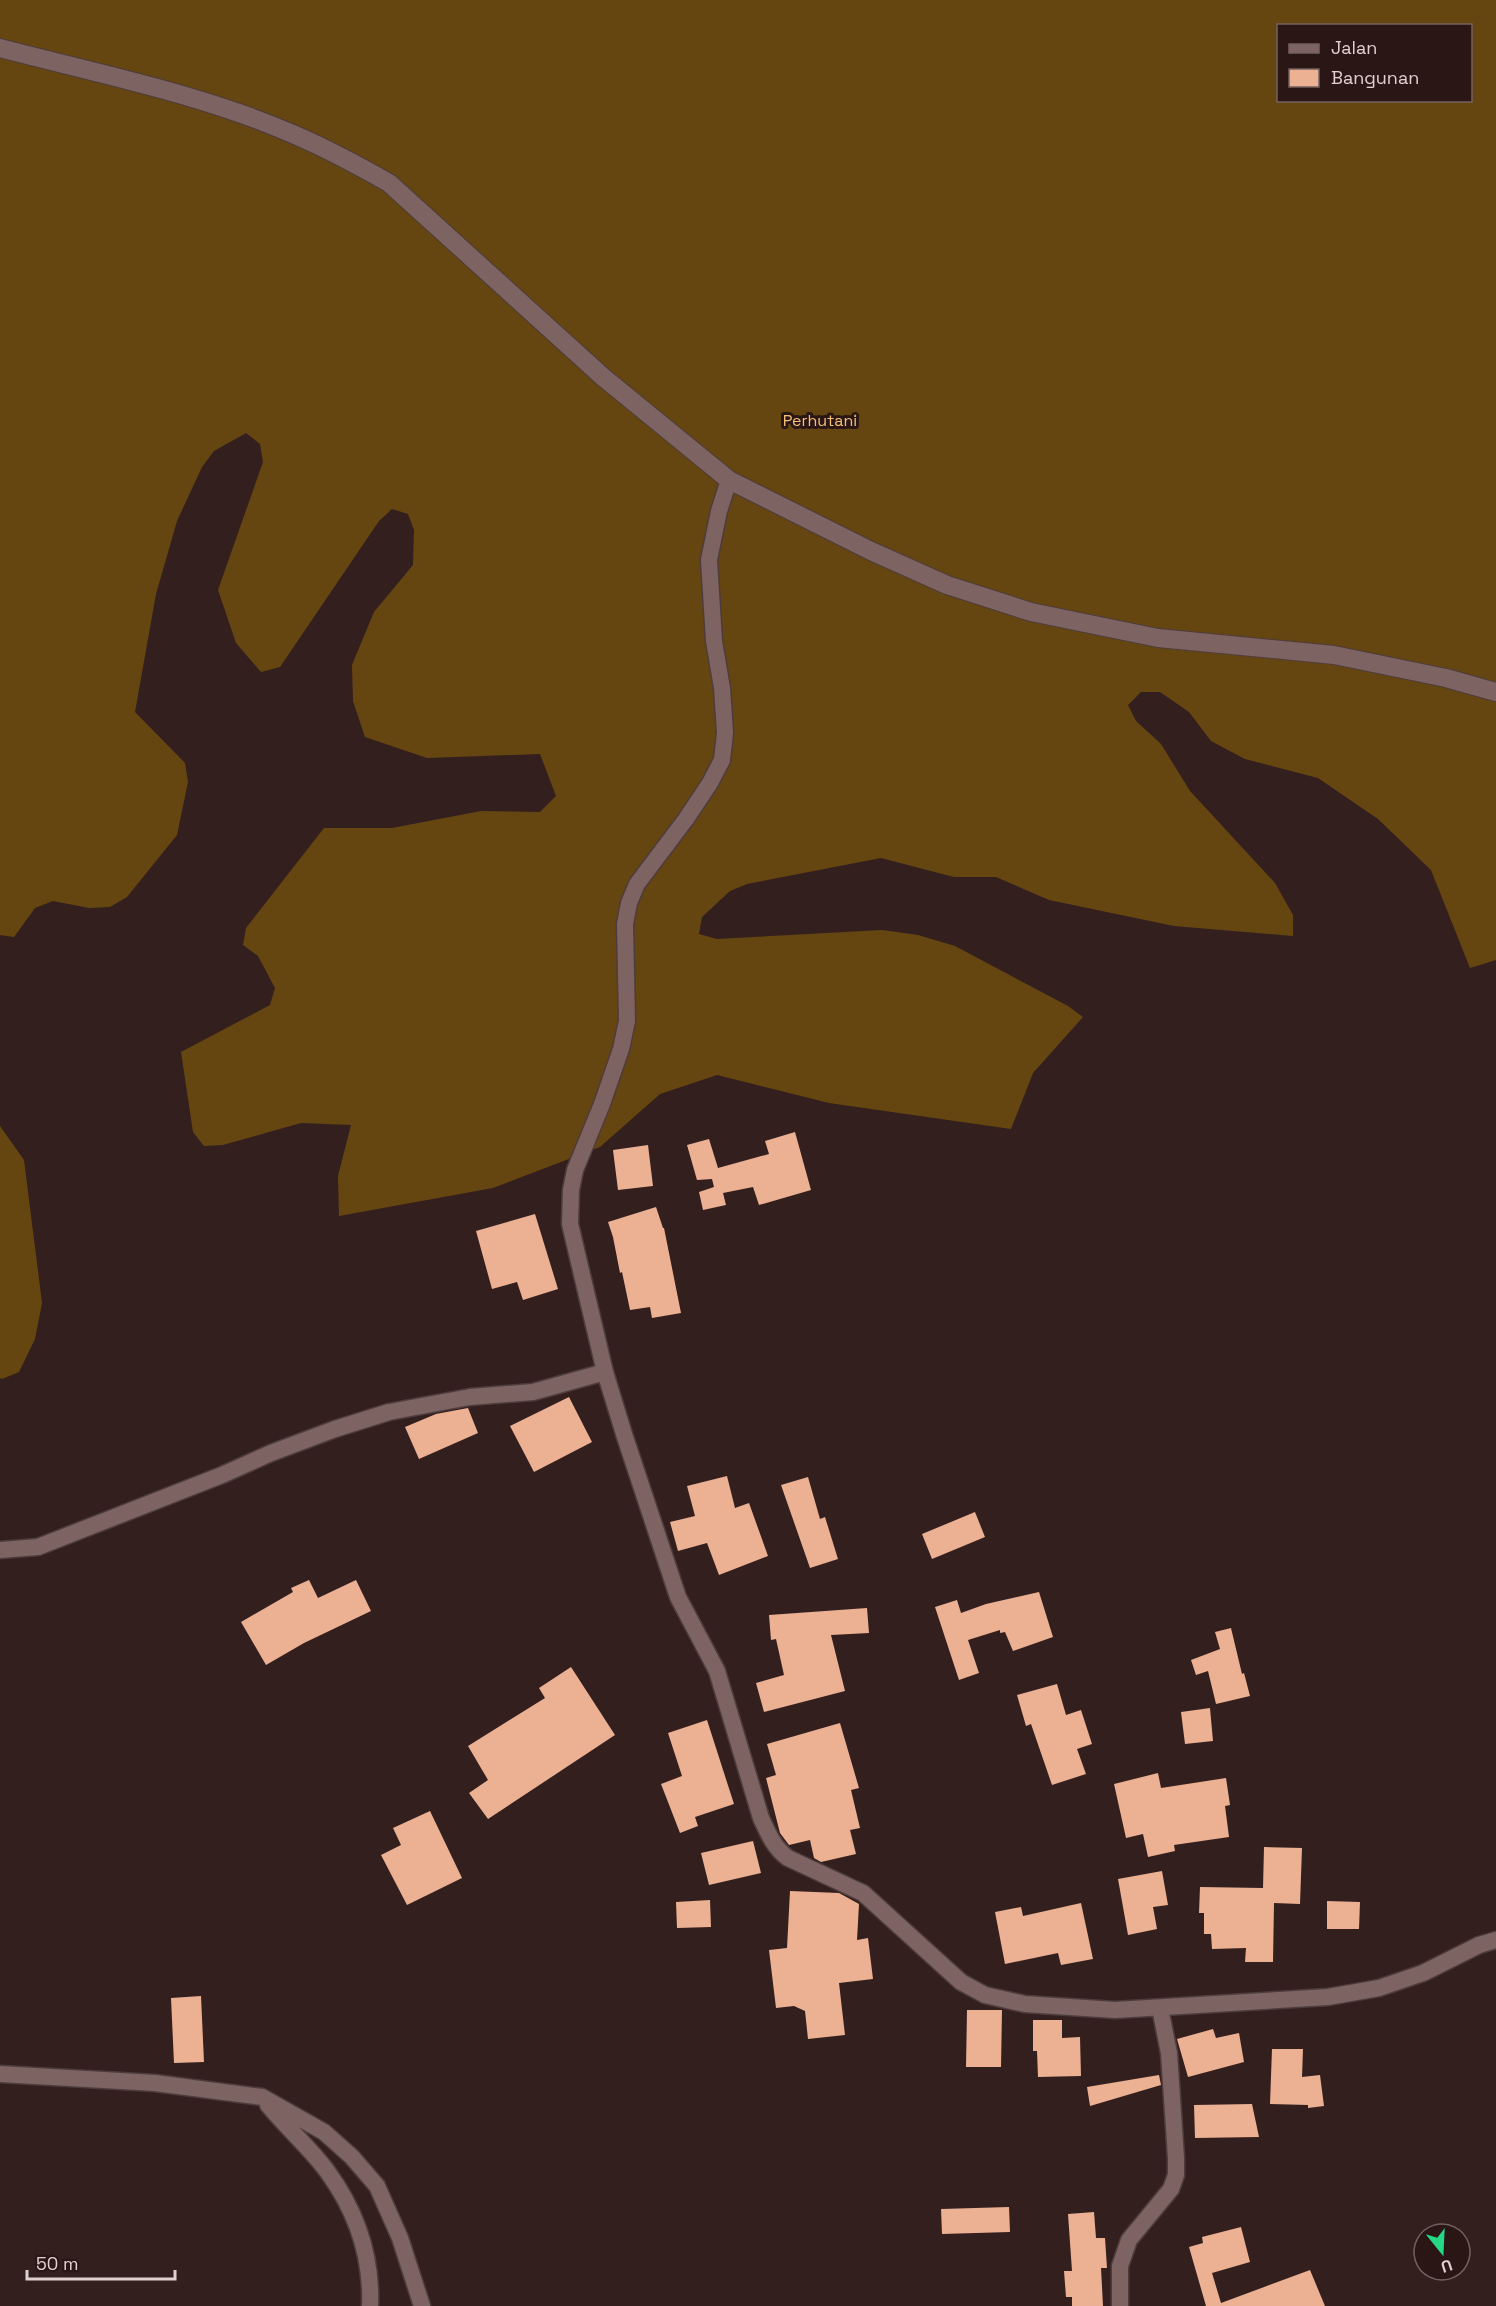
<svg xmlns="http://www.w3.org/2000/svg" width="1496" height="2306" viewBox="0 0 1496 2306" font-family="'Space Grotesk',sans-serif">
<rect width="100%" height="100%" fill="#341f1f"/>
<path fill="#664610" fill-rule="evenodd" d="M0,0H1496V960L1470,968L1431,870L1378,819L1318,778L1245,759L1211,741L1189,712L1160,692H1141L1128,705L1136,721L1161,744L1190,791L1275,883L1293,915V936L1174,926L1049,900L996,877H954L881,858L747,884L730,891L702,917L699,934L717,939L882,930L918,935L955,946L1068,1006L1083,1017L1033,1073L1011,1129L829,1103L717,1075L660,1094L600,1147L493,1188L339,1216L338,1176L351,1125L301,1123L223,1145L204,1146L193,1132L181,1052L270,1005L275,988L258,956L243,945L246,928L324,828H392L481,811L540,812L556,796L540,754L427,758L365,737L353,701L352,665L374,612L413,565L414,530L408,514L392,509L379,521L280,667L261,672L236,643L218,590L263,462L260,444L246,433L214,451L202,467L177,521L156,594L135,712L185,763L188,782L177,835L127,897L110,907L89,908L53,901L35,908L14,937L0,935ZM1278,26H1470V100H1278Z
M0,1126L24,1160L42,1303L35,1339L19,1372L2,1379L0,1378Z"/>
<path fill="#ecb193" d="M795,1132L811,1190L759,1205L753,1187L723,1193L726,1205L703,1210L699,1192L714,1187L712,1179L697,1180L687,1145L709,1139L718,1168L769,1154L765,1141Z
M648,1145L653,1186L618,1190L613,1150Z
M656,1207L663,1228H664L681,1313L652,1318L650,1307L630,1310L622,1272L620,1273L613,1237L608,1222Z
M535,1214L558,1289L523,1300L517,1282L492,1289L476,1231Z
M569,1397L592,1442L534,1472L510,1426Z
M468,1408L478,1433L419,1459L405,1427L436,1414Z
M727,1476L735,1508L749,1503L768,1556L719,1575L707,1543L678,1551L670,1522L695,1516L687,1486Z
M808,1477L820,1519L825,1517L838,1559L810,1568L781,1485Z
M975,1512L985,1537L932,1559L922,1534Z
M309,1580L318,1598L356,1580L371,1611L304,1643L266,1665L241,1622L293,1592L291,1588Z
M1039,1592L1053,1637L1013,1651L1005,1632L1000,1633V1630L968,1640L979,1673L959,1680L935,1607L957,1600L961,1613L986,1604Z
M867,1608L869,1633L831,1635L845,1691L764,1712L756,1683L784,1675L776,1639L771,1640L769,1615Z
M1231,1628L1242,1674L1244,1673L1250,1696L1216,1704L1208,1671L1196,1675L1191,1660L1220,1649L1215,1632Z
M571,1667L615,1735L488,1819L469,1793L488,1780L468,1746L545,1698L539,1688Z
M1057,1684L1066,1715L1081,1710L1092,1744L1077,1749L1086,1774L1052,1785L1031,1724L1026,1726L1017,1695Z
M1210,1708L1213,1741L1185,1744L1181,1712Z
M707,1720L734,1804L695,1817L698,1826L680,1833L661,1784L682,1776L668,1733Z
M840,1723L859,1788L851,1790L860,1828L850,1830L856,1854L821,1862L814,1858L810,1840L789,1845L780,1833L766,1778L776,1775L767,1744Z
M1158,1773L1161,1788L1226,1778L1230,1805L1225,1806L1229,1837L1174,1845L1175,1851L1148,1857L1143,1834L1126,1838L1114,1784Z
M430,1811L462,1878L407,1905L381,1855L401,1845L393,1828Z
M753,1841L761,1873L709,1885L701,1853Z
M1264,1847L1302,1848L1300,1904L1274,1903L1273,1962H1245L1246,1948L1212,1949L1211,1934H1204V1913H1199L1200,1887L1263,1888Z
M1162,1871L1168,1905L1153,1907L1157,1929L1128,1935L1118,1879Z
M790,1891L839,1893L859,1904L857,1940L868,1938L873,1979L839,1983L845,2035L808,2039L805,2011L794,2006L776,2008L769,1950L787,1948Z
M710,1900L711,1927L677,1928L676,1902Z
M1327,1901L1360,1902L1359,1929H1327Z
M1081,1903L1093,1959L1061,1965L1058,1953L1005,1964L995,1912L1021,1907L1023,1916Z
M201,1996L204,2062L174,2063L171,1998Z
M967,2010H1002L1001,2067H966Z
M1033,2020H1062V2038L1080,2037L1081,2076L1038,2077L1037,2051H1033Z
M1213,2029L1216,2038L1239,2033L1244,2062L1188,2077L1177,2039Z
M1272,2049H1303L1302,2077L1320,2075L1324,2106L1308,2108V2105L1270,2104Z
M1159,2075L1161,2085L1090,2106L1087,2087Z
M1252,2104L1259,2137L1195,2138L1194,2105Z
M1009,2207L1010,2232L942,2234L941,2209Z
M1094,2212L1096,2238H1105L1107,2268H1101L1103,2306H1072V2297H1066L1064,2271H1072L1068,2214Z
M1241,2227L1250,2262L1212,2273L1221,2303L1310,2270L1325,2306H1206L1189,2247L1203,2243L1202,2237Z"/>
<g fill="none" stroke-linecap="round" stroke-linejoin="round">
<defs>
<path id="minor" d="M729,480L719,511L709,560L714,641L722,688L725,733L722,760L710,783L686,819L637,884L629,903L625,924L627,1021L621,1049L602,1104L575,1170L571,1190L570,1224L605,1372L624,1434L678,1597L717,1671L761,1818C768,1833 774,1848 788,1858L863,1893L961,1982L985,1995L1025,2004L1115,2010L1328,1997L1379,1988L1423,1973L1479,1945L1496,1940
M0,1550L38,1547L222,1475L271,1453L335,1429L389,1412L470,1397L533,1392L605,1372
M0,2074L155,2083L262,2097L324,2132L352,2157L377,2186L400,2238L422,2306
M268,2105C287,2128 310,2148 327,2171C357,2212 372,2256 370,2306
M1120,2306V2266L1129,2240L1171,2189L1176,2175V2158L1169,2053L1160,2008"/>
<path id="tertiary" d="M0,48C98,74 202,94 295,135C328,149 359,166 389,183L603,377L729,480L871,551L947,585L1031,612L1158,638L1334,655L1446,678L1496,692"/>
</defs>
<use href="#minor" stroke="#4e3c3c" stroke-width="19"/>
<use href="#tertiary" stroke="#4e3c3c" stroke-width="20"/>
<use href="#minor" stroke="#7d6362" stroke-width="16"/>
<use href="#tertiary" stroke="#7d6362" stroke-width="18"/>
</g>
<g text-anchor="middle" dominant-baseline="central" stroke-width="6" stroke-linejoin="round" paint-order="stroke">
<g font-size="16" fill="#f5c176" stroke="#2a1615">
<text x="820" y="420">Perhutani</text>
</g>
</g>
<rect x="1277" y="24" width="195" height="78" fill="#2a1615" stroke="#736160" stroke-width="1.5"/>
<rect x="1289" y="44" width="30" height="9" fill="#7d6362" stroke="#736160" stroke-width="1.5"/>
<text x="1331" y="54" font-size="18" fill="#e0d1d0">Jalan</text>
<rect x="1289" y="69" width="30" height="18" fill="#ecb193" stroke="#736160" stroke-width="1.5"/>
<text x="1331" y="84" font-size="18" fill="#e0d1d0">Bangunan</text>
<g transform="translate(1442 2252) rotate(162)"><circle r="28" fill="#2a1615" stroke="#736160" stroke-width="1.5"/>
<path d="M0-4.5L10 22L0 15L-10 22Z" fill="#25d886"/>
<text y="-9" font-size="16" font-weight="bold" text-anchor="middle" fill="#e0d1d0">U</text>
</g>
<path d="M27 2270v9h148v-9" fill="none" stroke="#e0d1d0" stroke-width="3"/>
<text x="36" y="2270" font-size="18" fill="#e0d1d0" stroke="#2a1615" stroke-width="4.5" paint-order="stroke">50 m</text>
</svg>
